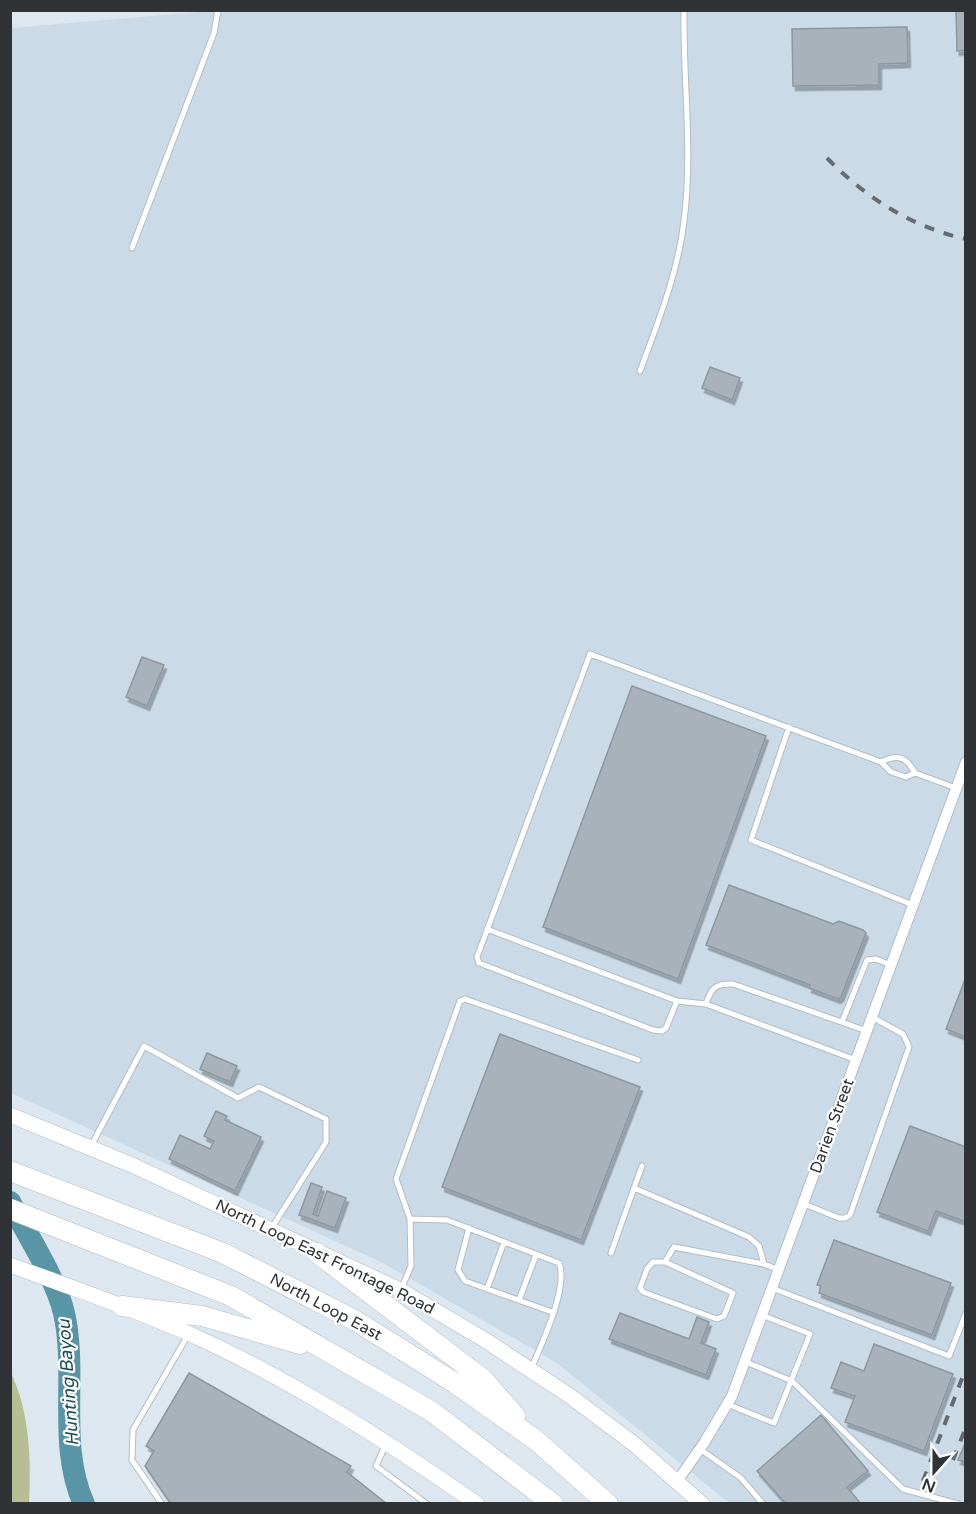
<svg xmlns="http://www.w3.org/2000/svg" width="976" height="1514" viewBox="0 0 976 1514" font-family="'Varela Round',sans-serif">
<defs>
<filter id="shadow"><feDropShadow dx="2.5" dy="4.5" stdDeviation="0" flood-color="#0004"/></filter>
</defs>
<rect width="100%" height="100%" fill="#dde7ef"/>
<path fill="#cadae7" d="M223,10L965,11V1503H729L557,1363L383,1263L11,1093V28Z"/>
<path fill="#b8be93" d="M10,1371C30,1411 31,1460 29,1503H11Z"/>
<g fill="none" stroke-linecap="round" stroke-linejoin="round">
<path stroke="#5895a7" stroke-width="22" d="M10,1202C27,1234 56,1279 64,1313C78,1375 57,1445 84,1504"/>
</g>
<path fill="#a9b2ba" stroke="#8d979e" stroke-width="1.5" filter="url(#shadow)" d="M956,10H966V50L957,51Z
M907,27L908,63L879,64V85L793,86L792,29Z
M710,367L740,378L732,400L702,388Z
M142,657L164,665L147,706L126,697Z
M632,686L766,736L678,979L543,927Z
M729,885L833,924L839,921L863,930L866,933L841,997L838,999L809,988L810,985L706,945Z
M966,977V1037L946,1029Z
M500,1034L640,1087L581,1240L442,1187Z
M207,1053L237,1066L230,1082L200,1069Z
M216,1111L227,1116L225,1120L261,1137L235,1191L169,1159L180,1135L210,1149L214,1141L204,1136Z
M910,1126L966,1147V1222L936,1211L928,1231L877,1212Z
M311,1183L322,1187L313,1214L318,1216L327,1191L346,1198L335,1228L299,1215Z
M834,1240L951,1283L932,1335L819,1293L821,1286L817,1285Z
M620,1313L689,1339L697,1317L709,1322L701,1343L716,1349L706,1375L609,1339Z
M874,1344L953,1374L924,1451L845,1422L855,1396L831,1388L841,1362L864,1371Z
M189,1373L351,1466L347,1472L387,1504H171L145,1466L154,1451L146,1446Z
M821,1415L868,1471L847,1487L861,1504H786L757,1471Z
M966,1441V1462L958,1460Z"/>
<g fill="none" stroke-linecap="round" stroke-linejoin="round">
<defs>
<path id="lane" d="M132,248L214,33L218,10
M640,371C658,322 678,273 684,221C693,152 683,81 684,10
M789,727L751,840L913,905
M881,762C897,754 906,756 915,773L956,788
M487,929L677,1001
M706,1004C711,988 716,983 733,984L867,1031
M842,1022L867,960L876,959L891,965
M856,1060L706,1004L677,1001L666,1028L662,1031L653,1030L479,963L477,957L590,654L881,762L891,772L906,777L915,773
M91,1146L144,1046L238,1098L259,1087L326,1119V1142L271,1229
M634,1188L642,1166
M804,1204L839,1218H845L850,1215L909,1047L903,1034L872,1017
M410,1219L447,1220L559,1263C569,1287 541,1345 531,1369
M469,1228L458,1270L465,1281L552,1312
M611,1253L634,1188L749,1237L759,1246L764,1264
M665,1262L733,1293L724,1316L717,1319L643,1292L640,1288L647,1269L653,1262H665L674,1247L764,1264L779,1270
M772,1288L949,1356L966,1313
M401,1289L411,1266L410,1219L396,1179L460,1001L465,999L638,1060
M487,1289L504,1242
M519,1300L536,1255
M746,1362L792,1381L903,1489L958,1504
M727,1404L774,1423L810,1334L762,1315
M386,1444L376,1466L427,1504
M700,1449L741,1478L763,1504
M162,1504L132,1460L133,1430L188,1335"/>
<path id="street" d="M678,1480L704,1443L732,1396L966,762"/>
<path id="secondary" d="M10,1115L132,1165L400,1290L485,1340L570,1396L634,1444L702,1504
M10,1265C70,1287 132,1308 190,1334C292,1380 385,1440 477,1504"/>
<path id="highway" d="M10,1171L223,1253L356,1321L455,1383L537,1441L608,1504
M10,1209L231,1296L431,1411L553,1504
M317,1253L483,1379L515,1416
M122,1306L202,1316L300,1344"/>
</defs>
<use href="#lane" stroke="#b3bcc4" stroke-width="7"/>
<use href="#street" stroke="#b3bcc4" stroke-width="12"/>
<use href="#secondary" stroke="#b3bcc4" stroke-width="16"/>
<use href="#highway" stroke="#b3bcc4" stroke-width="21"/>
<use href="#lane" stroke="#fff" stroke-width="5"/>
<use href="#street" stroke="#fff" stroke-width="10"/>
<use href="#secondary" stroke="#fff" stroke-width="15"/>
<use href="#highway" stroke="#fff" stroke-width="20"/>
<path stroke="#656b70" stroke-width="4" stroke-dasharray="10 10" stroke-linecap="butt" d="M827,158C865,197 911,227 966,239
M953,1460L966,1427
M923,1481L966,1368"/>
</g>
<g text-anchor="middle" dominant-baseline="central" stroke-width="4.5" stroke-linejoin="round" paint-order="stroke">
<g font-size="16" fill="#2f3336" stroke="#fff">
<text transform="translate(832 1126) rotate(-70)">Darien Street</text>
<text transform="translate(325 1257) rotate(26)">North Loop East Frontage Road</text>
<text transform="translate(326 1307) rotate(28)">North Loop East</text>
</g>
<g font-size="18" font-style="italic" fill="#1b4f5e" stroke="#fff">
<text transform="translate(68 1383) rotate(-94)">Hunting Bayou</text>
</g>
</g>
<rect width="976" height="1514" fill="none" stroke="#2f3336" stroke-width="24"/>
<g transform="translate(934 1472) rotate(201)" stroke="#ffffff" stroke-width="4.5" paint-order="stroke">
<path d="M0-4.5L10 22L0 15L-10 22Z" fill="#2f3336"/>
<text y="-9" font-size="16" font-weight="bold" text-anchor="middle" fill="#2f3336">N</text>
</g>
</svg>
